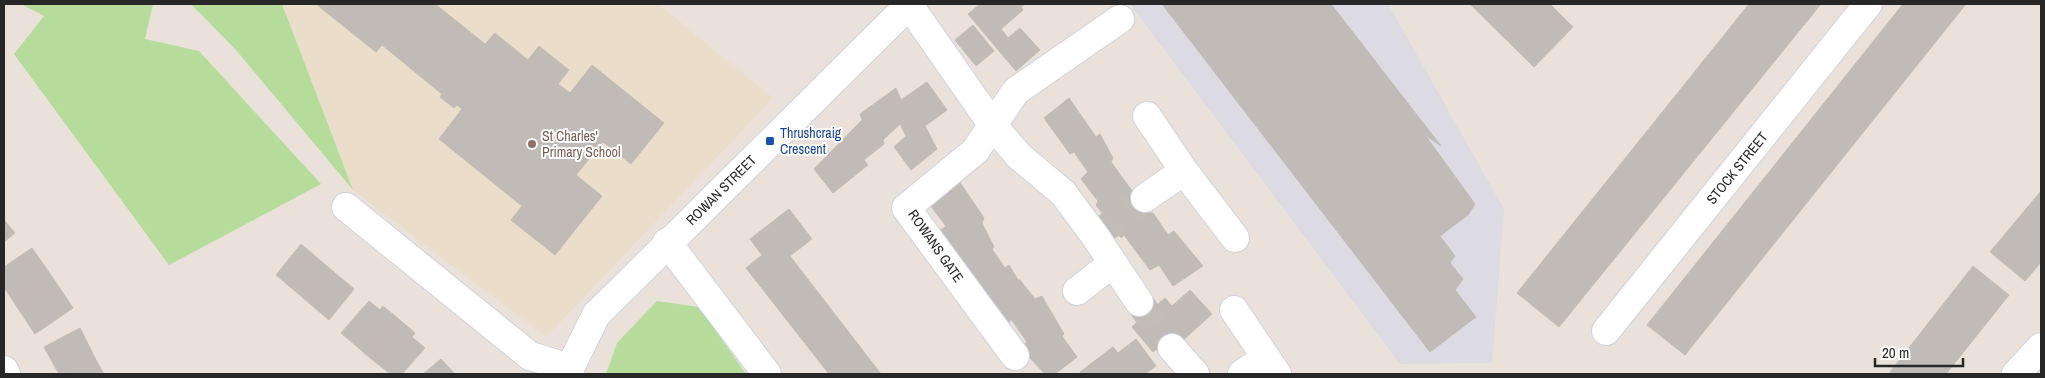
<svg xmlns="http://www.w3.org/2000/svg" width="2045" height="378" viewBox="0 0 2045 378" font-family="'Archivo Narrow',sans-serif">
<rect width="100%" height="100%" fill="#e9e1da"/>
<path fill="#dcdae2" d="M1130,4H1388L1504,209L1492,363L1400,364Z"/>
<path fill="#eaddca" d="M282,4H658L773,98L546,337L353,190Z"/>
<path fill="#b5dc9a" d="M21,4H153L145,39L199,51L321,184L169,265L14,54L44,16Z
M191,4H282L353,190L236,50Z
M657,301L699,307L746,374H606L617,343Z"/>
<path fill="#c1bbb7" stroke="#c4bdb4" d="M316,4H435L485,44L495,33L528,60L539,46L569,70L558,84L570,93L592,65L664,123L631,164L603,142L576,175L602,196L555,255L511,220L522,206L439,139L462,109L457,105L454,108L440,97L442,94L382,45L376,52Z
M980,4H1025L1021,7L1023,10L1001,29L1008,38L1020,28L1040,50L1016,71L968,14Z
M1162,4H1331L1441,146L1425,135L1475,204L1468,215L1440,236L1455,256L1450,263L1463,279L1455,290L1476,317L1430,352Z
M1470,4H1550L1573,27L1534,67Z
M1749,4H1821L1559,327L1517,293Z
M1903,4H1966L1685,355L1647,325Z
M973,25L994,51L976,66L955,40Z
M927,82L947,110L925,126L937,149L911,170L894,147L906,136L900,124L883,140L884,144L864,160L868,165L833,193L814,169L862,120L860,114L896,88L901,100Z
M1069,98L1096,137L1100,134L1113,158L1111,162L1148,213H1153L1168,235L1174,231L1203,266L1173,286L1159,265L1150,270L1124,235L1121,238L1096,205L1098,201L1081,179L1088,172L1074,152L1070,154L1044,118Z
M959,181L984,218L982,223L994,247L992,249L1005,268L1009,265L1018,280H1020L1035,299L1042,296L1064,334L1062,336L1077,357L1055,374H1045L1030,358L1022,346L1027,342L1011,319L1008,324L940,231L946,226L929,204Z
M2041,191V262L2025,281L1990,252Z
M789,209L812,239L790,256L881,374H829L746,268L762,255L750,239Z
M4,220L15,233L4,242Z
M301,244L328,267L302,297L276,275Z
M32,248L53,278L15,304L4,287V267Z
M1973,266L2009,295L1946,374H1893L1890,372Z
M328,267L354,289L329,320L302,297Z
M53,278L73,308L35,334L15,304Z
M1190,290L1212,314L1180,343L1172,335L1153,352L1132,327L1165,298L1172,306Z
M369,301L380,310L383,306L400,320L369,357L341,333Z
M400,320L415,333L412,337L425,348L402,374H390L369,357Z
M80,328L96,360L68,374H59L44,347Z
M1136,339L1156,366L1145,374H1081L1080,372L1113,347L1118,353Z
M441,359L455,374H423Z
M96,360L104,374H68Z"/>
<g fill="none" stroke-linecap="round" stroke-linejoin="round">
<path stroke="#c2bcb6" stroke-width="28" stroke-dasharray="28 14" stroke-linecap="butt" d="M1095,236L1145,198
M1139,302L1172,348"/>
<defs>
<path id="minor" d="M909,5L994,127L1019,156L1063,193L1095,236L1139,302
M1147,116L1184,171L1235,238
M1145,198L1184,171
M346,207L530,356L570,368
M667,242L767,374
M1077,291L1113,263
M1234,310L1277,374
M1606,331L1868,4
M1172,348L1195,374
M1015,356L906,208L975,151L1016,91L1120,19
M4,370L6,374
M1242,374L1265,358
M2016,374L2041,347"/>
<path id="tertiary" d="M570,374V368L596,315L910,4"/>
</defs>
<use href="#minor" stroke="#cfd3df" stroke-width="30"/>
<use href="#tertiary" stroke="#cfd3df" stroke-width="30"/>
<use href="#minor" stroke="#fff" stroke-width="28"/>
<use href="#tertiary" stroke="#fff" stroke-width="28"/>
</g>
<rect fill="#1a4fb4" stroke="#fff" stroke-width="2" x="765" y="136" width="10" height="10" rx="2.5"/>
<circle fill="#8d6e63" stroke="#fff" stroke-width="2" cx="532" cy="144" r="5"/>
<g text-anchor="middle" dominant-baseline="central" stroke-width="4" stroke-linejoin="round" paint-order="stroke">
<g font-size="14" fill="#164399" stroke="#fff" text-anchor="start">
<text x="780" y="133">Thrushcraig<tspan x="780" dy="16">Crescent</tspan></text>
</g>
<g font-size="14" fill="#785e54" stroke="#fff" text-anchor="start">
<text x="542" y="136">St Charles'<tspan x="542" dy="16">Primary School</tspan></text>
</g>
<g font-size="14" fill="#272727" stroke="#fff">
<text transform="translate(1737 168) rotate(-51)">STOCK STREET</text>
<text transform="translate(721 190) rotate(-45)">ROWAN STREET</text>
<text transform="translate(936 246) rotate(55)">ROWANS GATE</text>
</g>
</g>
<rect width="2045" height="378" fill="none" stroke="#272727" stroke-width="10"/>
<path d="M1875 358v8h88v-8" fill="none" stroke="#272727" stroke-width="2.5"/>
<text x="1882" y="358" font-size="15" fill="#272727" stroke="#ffffff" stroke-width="4" paint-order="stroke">20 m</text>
</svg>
